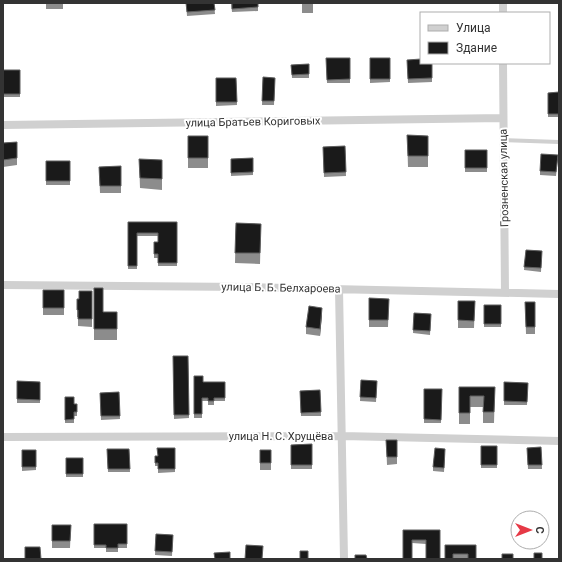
<svg xmlns="http://www.w3.org/2000/svg" width="562" height="562" viewBox="0 0 562 562" font-family="Roboto,sans-serif">
<rect width="100%" height="100%" fill="#fff"/>
<g fill="none" stroke-linecap="round" stroke-linejoin="round">
<path stroke="#d0d0d0" stroke-width="4" d="M504,140L559,142"/>
<path stroke="#d0d0d0" stroke-width="8" d="M503,13V3
M503,63L505,293
M3,125L503,118
M3,285L246,287L559,294
M339,289L344,559
M3,437L342,436L559,441"/>
</g>
<path fill="#8c8c8c" d="M46,3H63V9H46Z
M97,3H113L97,4Z
M186,3H214L215,14L187,16Z
M231,3H258V11L232,12Z
M302,3H313V13H302Z
M326,58H350V83H327Z
M370,58H390V82L370,83Z
M407,60L432,63V82L408,83Z
M309,64V78H292L291,65Z
M3,70H20V97H3Z
M263,77L275,78L274,105H262Z
M216,78H236L237,105L216,106Z
M559,92V117H548V93Z
M407,135L428,136V167H408Z
M188,136H208V168H188Z
M17,142V165L3,167V143Z
M345,146L346,176L324,177L323,147Z
M465,150H487V172H465Z
M253,158V175L231,176V159Z
M139,159L162,179V190L140,188Z
M558,159L556,176L540,175V171Z
M46,161H70V185H46Z
M121,166V193H100L99,167Z
M128,222H177V266H158V258H154V242H158V236H137V269H128Z
M236,223L261,224L260,264L235,263Z
M526,250L542,251L541,272L524,270Z
M94,288L103,312H117V340H94Z
M43,290H64V315H43Z
M92,291V327L78,326V317H77V299H79Z
M369,298L389,299L388,327H369Z
M458,301H475L474,328H458Z
M525,302H535V334H526Z
M484,305H501V327H484Z
M414,313L431,314L430,335L413,333Z
M322,315L320,336L306,334V327Z
M173,356H188L189,418L174,419Z
M194,376L203,382H225V401H214V405H208V401H202V418H194Z
M361,380L377,381L376,402L360,401Z
M17,381L40,382V403H17Z
M504,382L528,383L527,405H504Z
M459,387H495L494,423H483V407H470V424H459Z
M424,389H442L441,423H424Z
M320,390L321,416H301L300,391Z
M119,392L120,419L101,420L100,393Z
M65,397L74,404H77V416H74V423H65Z
M386,440H397V464L387,465Z
M312,444V469H291V445Z
M481,446H497V468H481Z
M541,447L542,469H528L527,448Z
M175,448V472L158,473V466H155V456H157Z
M107,449H129L130,472H108Z
M22,450H36V470L22,471Z
M260,450H271V470H260Z
M445,453L444,472L433,471V467Z
M66,458H83V477H66Z
M94,524H127V548H118V552H106V548H94Z
M52,525H71L70,548H52Z
M403,530H440L426,544L412,543Z
M156,534L173,535L172,556L155,555Z
M445,545H476L468,558H453Z"/>
<path fill="#5f5f5f" d="M322,308V315L320,336V329Z"/>
<path fill="#1a1a1a" stroke="#5f5f5f" d="M186,3H214L215,10L187,12Z
M232,3H258V7L232,9Z
M326,58H350V79L327,80Z
M370,58H390V79H370Z
M421,59V63H432V78L408,79L407,60Z
M309,64V74L292,75L291,65Z
M3,70H20V94H3Z
M263,77L275,78L274,101H262Z
M216,78H236L237,102H216Z
M559,92V114H548V93Z
M407,135L428,136V156H408Z
M188,136H208V158H188Z
M17,142V158L3,160V143Z
M345,146L346,172L324,173L323,147Z
M465,150H487V168H465Z
M541,154L558,155L556,172L540,171Z
M253,158V172L231,173V159Z
M139,159L162,160V179L140,178Z
M46,161H70V181H46Z
M121,166V186H100L99,167Z
M128,222H177V263H158V254H154V242H158V233H137V266H128Z
M236,223L261,224L260,253H235Z
M526,250L542,251L541,268L524,267Z
M94,288H103V312H117V329H94Z
M43,290H64V308H43Z
M79,291H92V319H78V310H77V299H79Z
M369,298L389,299L388,320H369Z
M458,301H475L474,321L458,320Z
M525,302H535V327H526Z
M484,305H501V324H484Z
M309,306L322,308L320,329L306,327Z
M414,313L431,314L430,331L413,330Z
M173,356H188L189,415H174Z
M194,376H203V382H225V398H214V401H208V398H202V414H194Z
M361,380L377,381L376,398L360,397Z
M17,381L40,382V400L17,399Z
M504,382L528,383L527,402L504,401Z
M459,387H495L494,412H483L484,396H470V413H459Z
M424,389H442L441,420L424,419Z
M320,390L321,412L301,413L300,391Z
M119,392L120,416H101L100,393Z
M65,397H74V404H77V412H74V419L65,420Z
M386,440H397V457H387Z
M312,444V465H291V445Z
M481,446H497V465H481Z
M541,447L542,465H528L527,448Z
M157,448H175V469H158V463H155V456H158Z
M435,448L445,449L444,468L433,467Z
M107,449H129L130,469H108Z
M22,450H36V467H22Z
M260,450H271V463H260Z
M66,458H83V474H66Z
M94,524H127V544H118V548H106V545H94Z
M52,525H71L70,541H52Z
M403,530H440V559H426V540H412V559H403Z
M156,534L173,535L172,552L155,551Z
M246,545L263,546L262,559H245Z
M445,545H476V559H468V554H453V559H445Z
M25,547H40L41,559H25Z
M300,551H308V559H300Z
M230,552V559H215L214,553Z
M534,553H542V559H534Z
M502,554H513V559H502Z
M355,555H366L367,559H355Z"/>
<g text-anchor="middle" dominant-baseline="central" stroke-width="4" stroke-linejoin="round" paint-order="stroke">
<g font-size="11" fill="#333" stroke="#fff">
<text transform="translate(253 122) rotate(-1)">улица Братьев Кориговых</text>
<text transform="translate(504 178) rotate(-91)">Грозненская улица</text>
<text transform="translate(281 288) rotate(1)">улица Б. Б. Белхароева</text>
<text x="281" y="436">улица Н. С. Хрущёва</text>
</g>
</g>
<rect width="562" height="562" fill="none" stroke="#333333" stroke-width="8"/>
<rect x="420" y="12" width="130" height="52" fill="#ffffff" stroke="#adadad"/>
<rect x="428" y="25" width="20" height="6" fill="#d0d0d0" stroke="#adadad"/>
<text x="456" y="32" font-size="12" fill="#333333">Улица</text>
<rect x="428" y="42" width="20" height="12" fill="#1a1a1a" stroke="#adadad"/>
<text x="456" y="52" font-size="12" fill="#333333">Здание</text>
<g transform="translate(530 530) rotate(90)"><circle r="19" fill="#ffffff" stroke="#adadad"/>
<path d="M0-3L7 15L0 10L-7 15Z" fill="#e63946"/>
<text y="-6" font-size="11" font-weight="bold" text-anchor="middle" fill="#333333">С</text>
</g>
</svg>
